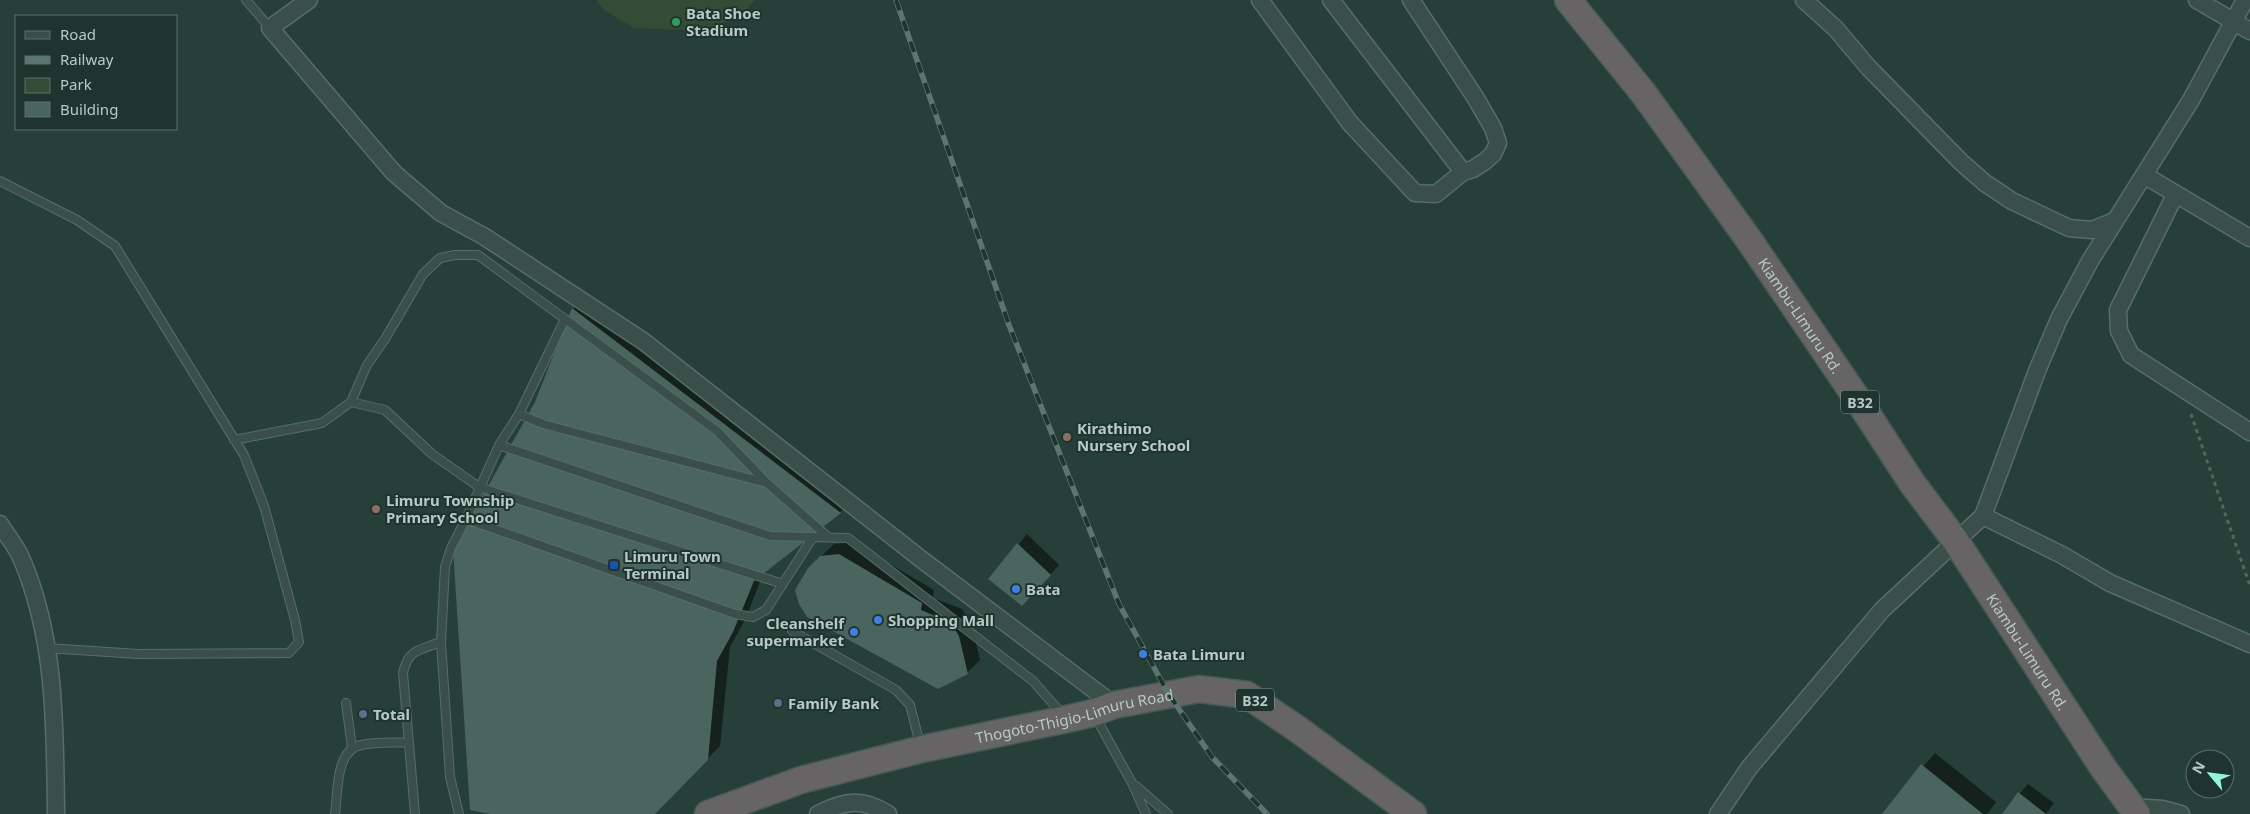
<svg xmlns="http://www.w3.org/2000/svg" width="2250" height="814" viewBox="0 0 2250 814" font-family="'Noto Sans',sans-serif">
<rect width="100%" height="100%" fill="#263f38"/>
<path fill="#344b36" d="M596,0H755L742,15L705,31L634,28L604,10Z"/>
<path fill="#0007" d="M586,297L853,500L840,512L764,571L746,618L730,647L720,746L654,813L496,814L537,402L573,309Z
M1027,534L1059,565L1032,595L990,579Z
M852,542L934,590L933,598L962,609L971,623L980,660L967,673L809,568L834,544Z
M1935,753L1996,802L1987,814H1883Z
M2028,784L2054,803L2046,814H2003Z"/>
<path fill="#4a655e" d="M572,308L841,513L754,581L733,632L717,661L708,760L655,814H490L470,810L453,549L535,402Z
M1017,543L1051,575L1022,606L988,579Z
M839,554L922,603L921,610L950,622L959,636L968,674L938,689L807,617L799,604L795,590L808,568L820,556Z
M1921,764L1983,814H1882Z
M2018,792L2046,814H2002Z"/>
<g fill="none" stroke-linecap="round" stroke-linejoin="round">
<defs>
<path id="service" d="M246,0L270,28
M0,181L77,220L115,246L244,455L264,506L295,620L299,642L289,653L138,654L47,648
M351,402L385,410L432,454L479,487L783,584
M519,414L565,319
M234,440L322,423L351,402L367,365L385,339L423,274L440,258L455,255H478L717,431L767,483L828,537
M499,445L770,536L848,538L1033,681L1062,714
M466,519L735,614L753,617L766,610L813,537
M792,631L896,690L910,705L920,744
M346,703L352,748
M1095,716L1132,783L1146,814
M1136,786L1168,814
M335,814C338,793 335,750 361,745C376,742 393,743 409,742
M415,814L403,673C408,649 420,650 441,642
M459,814L450,777L441,642L445,567L451,548L466,519L499,445L519,414L543,424L766,483"/>
<path id="minor" d="M309,0L270,28L394,173L441,213L485,237L643,341L921,559L1114,705
M1260,0L1350,123L1415,193L1436,194L1463,172L1473,169L1484,162L1493,154L1498,143L1493,128L1475,97L1411,0
M1331,0L1463,172
M1804,0L1836,29L1868,67L1961,162L1985,183L2012,201L2069,228L2092,230L2114,221
M2197,0L2250,31
M2144,175L2250,238
M2175,195L2118,310L2119,331L2131,355L2250,432
M1983,516L2062,555L2110,583L2250,644
M0,524C7,536 17,547 22,560C56,639 55,729 56,814
M2132,807L2162,809L2181,814
M818,814C844,801 862,797 888,814
M1718,814L1749,768L1882,610L1983,516L2037,371L2059,319L2090,261L2191,100L2245,0"/>
<g id="trunk">
<path id="s1" d="M1568,0L1644,94L1749,240L1860,403L1912,483L1955,540L2104,769L2137,814"/>
<path id="s2" d="M708,814L801,780L922,749L1067,719L1093,713L1114,705L1199,689L1247,695L1296,728L1413,814"/>
</g>
</defs>
<use href="#service" stroke="#586d67" stroke-width="10"/>
<use href="#minor" stroke="#586d67" stroke-width="19"/>
<use href="#trunk" stroke="#455a54" stroke-width="29"/>
<path stroke="#526858" stroke-width="3" stroke-dasharray="4 4" stroke-linecap="butt" d="M2191,414L2250,586"/>
<use href="#service" stroke="#3a4f49" stroke-width="8"/>
<use href="#minor" stroke="#3a4f49" stroke-width="16"/>
<use href="#trunk" stroke="#666464" stroke-width="26"/>
<defs>
<path id="rail" d="M896,0L1009,325L1119,604L1168,693L1212,757L1267,814"/>
</defs>
<use href="#rail" stroke="#5c766f" stroke-width="5.5"/>
<use href="#rail" stroke="#1f342e" stroke-width="4" stroke-dasharray="11" stroke-linecap="butt"/>
</g>
<circle fill="#2e9e5b" stroke="#1f342e" stroke-width="2" cx="676" cy="22" r="5"/>
<g fill="#8d6e63" stroke="#1f342e" stroke-width="2">
<circle cx="1067" cy="437" r="5"/>
<circle cx="376" cy="509" r="5"/>
</g>
<rect fill="#1a4fb4" stroke="#1f342e" stroke-width="2" x="609" y="560" width="10" height="10" rx="2.5"/>
<g fill="#3f7fe0" stroke="#1f342e" stroke-width="2">
<circle cx="1016" cy="589" r="5"/>
<circle cx="878" cy="620" r="5"/>
<circle cx="854" cy="632" r="5"/>
<circle cx="1143" cy="654" r="5"/>
</g>
<g fill="#5c6f8a" stroke="#1f342e" stroke-width="2">
<circle cx="778" cy="703" r="5"/>
<circle cx="363" cy="714" r="5"/>
</g>
<g text-anchor="middle" dominant-baseline="central" stroke-width="4" stroke-linejoin="round" paint-order="stroke">
<g fill="#1f342e" stroke="#899d98" stroke-width="1">
<rect x="1841" y="390.5" width="38" height="23" rx="4"/>
<rect x="1236" y="688.5" width="38" height="23" rx="4"/>
</g>
<g font-size="14" font-weight="bold" fill="#b7cac5">
<text x="1860" y="402">B32</text>
<text x="1255" y="700">B32</text>
</g>
<g font-size="15" font-weight="bold" fill="#b7cac5" stroke="#1f342e" text-anchor="start">
<text x="686" y="13">Bata Shoe<tspan x="686" dy="17">Stadium</tspan></text>
<text x="1077" y="428">Kirathimo<tspan x="1077" dy="17">Nursery School</tspan></text>
<text x="386" y="500">Limuru Township<tspan x="386" dy="17">Primary School</tspan></text>
<text x="624" y="556">Limuru Town<tspan x="624" dy="17">Terminal</tspan></text>
<text x="1026" y="589">Bata</text>
<text x="888" y="620">Shopping Mall</text>
<text x="844" y="623" text-anchor="end">Cleanshelf<tspan x="844" dy="17">supermarket</tspan></text>
<text x="1153" y="654">Bata Limuru</text>
<text x="788" y="703">Family Bank</text>
<text x="373" y="714">Total</text>
</g>
<g font-size="15" fill="#b7cac5" stroke="#1f342e">
<text stroke="none"><textPath href="#s1" startOffset="392">Kiambu-Limuru Rd.</textPath></text>
<text stroke="none"><textPath href="#s1" startOffset="798">Kiambu-Limuru Rd.</textPath></text>
<text stroke="none"><textPath href="#s2" startOffset="380">Thogoto-Thigio-Limuru Road</textPath></text>
</g>
</g>
<rect x="15" y="15" width="162" height="115" fill="#1f342e" stroke="#5c706a"/>
<rect x="25" y="31" width="25" height="8" fill="#3a4f49" stroke="#5c706a"/>
<text x="60" y="40" font-size="15" fill="#b7cac5">Road</text>
<rect x="25" y="56" width="25" height="8" fill="#5c766f" stroke="#5c706a"/>
<text x="60" y="65" font-size="15" fill="#b7cac5">Railway</text>
<rect x="25" y="78" width="25" height="15" fill="#344b36" stroke="#5c706a"/>
<text x="60" y="90" font-size="15" fill="#b7cac5">Park</text>
<rect x="25" y="102" width="25" height="15" fill="#4a655e" stroke="#5c706a"/>
<text x="60" y="115" font-size="15" fill="#b7cac5">Building</text>
<g transform="translate(2210 774) rotate(299)"><circle r="24" fill="#1f342e" stroke="#5c706a"/>
<path d="M0-4L9 19L0 12L-9 19Z" fill="#91f4db"/>
<text y="-8" font-size="14" font-weight="bold" text-anchor="middle" fill="#b7cac5">N</text>
</g>
</svg>
